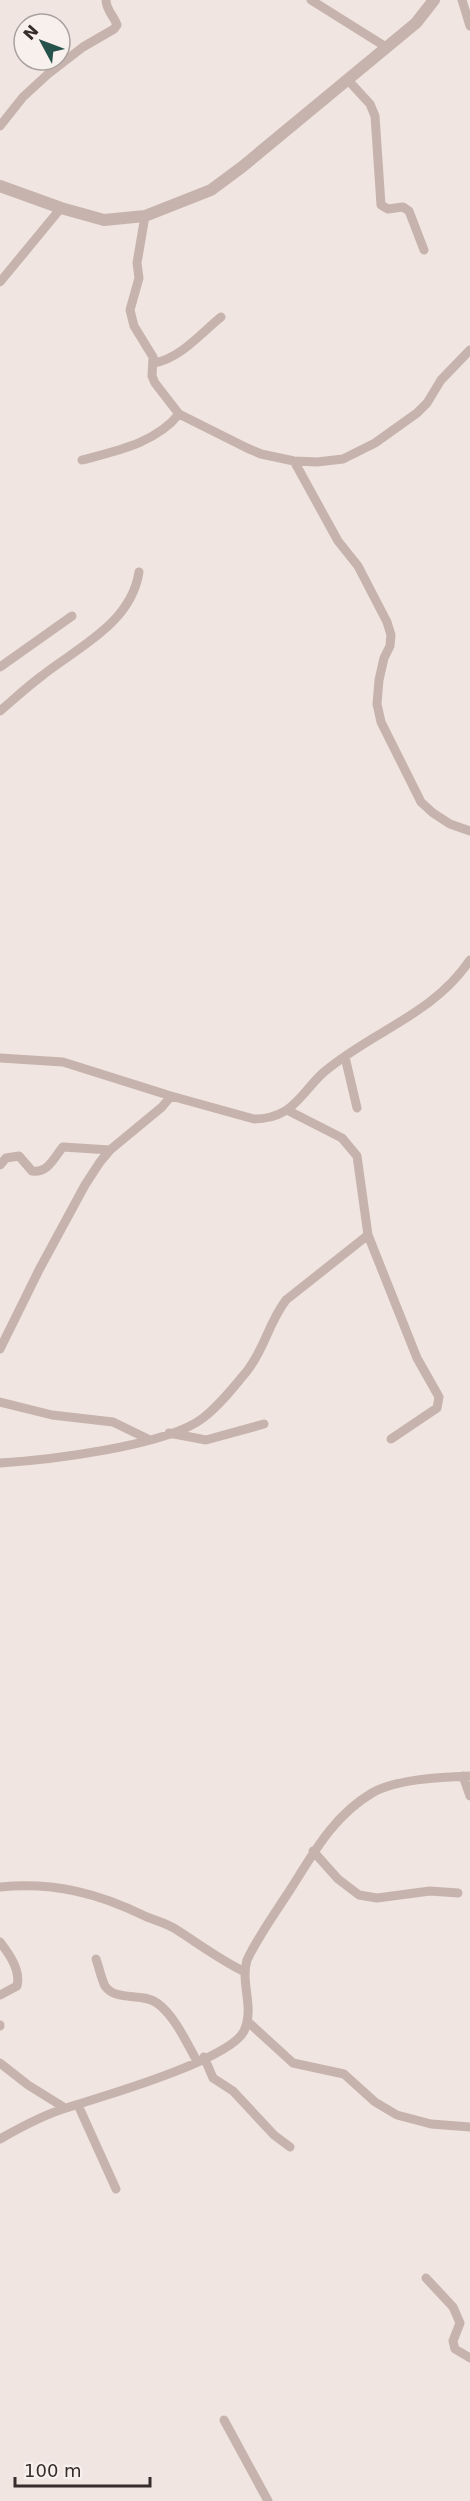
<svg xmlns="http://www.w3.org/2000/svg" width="470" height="2501" viewBox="0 0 470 2501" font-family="'DejaVu Sans',sans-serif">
<rect width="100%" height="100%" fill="#f0e5e0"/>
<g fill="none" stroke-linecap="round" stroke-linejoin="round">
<path stroke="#c7b3ad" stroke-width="9" d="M311,0L386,47
M462,0L470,26
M347,79L370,104L375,116L381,205L388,209L403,207L409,211L424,250
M0,126L23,97L48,74L83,47L114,29L117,25C114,16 106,10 106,0
M145,216L137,263L139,278L130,310L134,326L153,357L152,376L155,383L179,414L247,448L261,454L294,461L317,462L343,459L375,443L417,413L427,403L441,380L470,350
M0,282L61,208
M154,363C181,358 201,333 221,317
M82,460C116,451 156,443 179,414
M294,461L338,541L358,566L387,622L391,635L390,646L384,658L379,680L377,704L381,722L421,802L433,813L450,824L470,831
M0,667L72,616
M0,711C14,699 28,686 43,675C80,646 131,623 139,572
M345,1057L357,1108
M0,1058L63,1062L171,1096L254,1119C265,1119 275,1117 285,1111C299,1103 311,1083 324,1072C372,1031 433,1015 470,960
M287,1110L342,1138L357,1156L368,1235L417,1358L439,1397L437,1408L391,1439
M0,1165L6,1158L19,1156L32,1171C49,1173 54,1157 63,1147L110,1150
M0,1349L39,1270L85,1185L100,1162L110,1150L162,1107L171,1096
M0,1402L52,1415L113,1422L150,1440
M169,1433L206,1440L264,1424
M0,1463C48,1460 167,1446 203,1418C219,1406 234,1387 247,1371C264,1350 269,1322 286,1300L368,1235
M463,1776L470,1796
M313,1851L338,1879L359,1895L377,1898L430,1891L458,1893
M0,1887C55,1882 98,1893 147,1917C157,1921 168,1924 177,1930C199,1944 219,1959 243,1971
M0,1942C9,1954 21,1970 17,1986L0,1995
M96,1959C99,1967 101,1978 105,1986C116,2002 142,1992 157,2003C175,2016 186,2042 197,2061
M247,2021L293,2063L344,2074L375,2102L397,2115L431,2124L470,2127
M0,2025V2026
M204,2057L213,2078L233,2091L274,2135L290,2147
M0,2063L28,2085L65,2108
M78,2105L116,2189
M0,2139C21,2127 43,2115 66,2108C101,2097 230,2060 244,2031C255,2007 240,1984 247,1960C259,1935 275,1913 290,1890C313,1854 333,1816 372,1793C396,1779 442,1777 470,1776
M426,2278L453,2307L460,2323L453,2341L455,2349L470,2358
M224,2420L268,2501"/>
<path stroke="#c7b3ad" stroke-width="12" d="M0,186L61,208L104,220L145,216L211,190L242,167L416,23L434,0"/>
</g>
<g transform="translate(42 42) rotate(311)"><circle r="28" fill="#f8f0ec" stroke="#aaa29f" stroke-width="1.5"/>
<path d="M0-4.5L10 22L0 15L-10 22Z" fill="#25534b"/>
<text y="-9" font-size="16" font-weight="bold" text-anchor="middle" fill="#362c2b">N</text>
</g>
<path d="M15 2477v9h135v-9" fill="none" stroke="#362c2b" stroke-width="3"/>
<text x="24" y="2477" font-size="18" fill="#362c2b" stroke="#f8f0ec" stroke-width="4.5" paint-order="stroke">100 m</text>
</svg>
